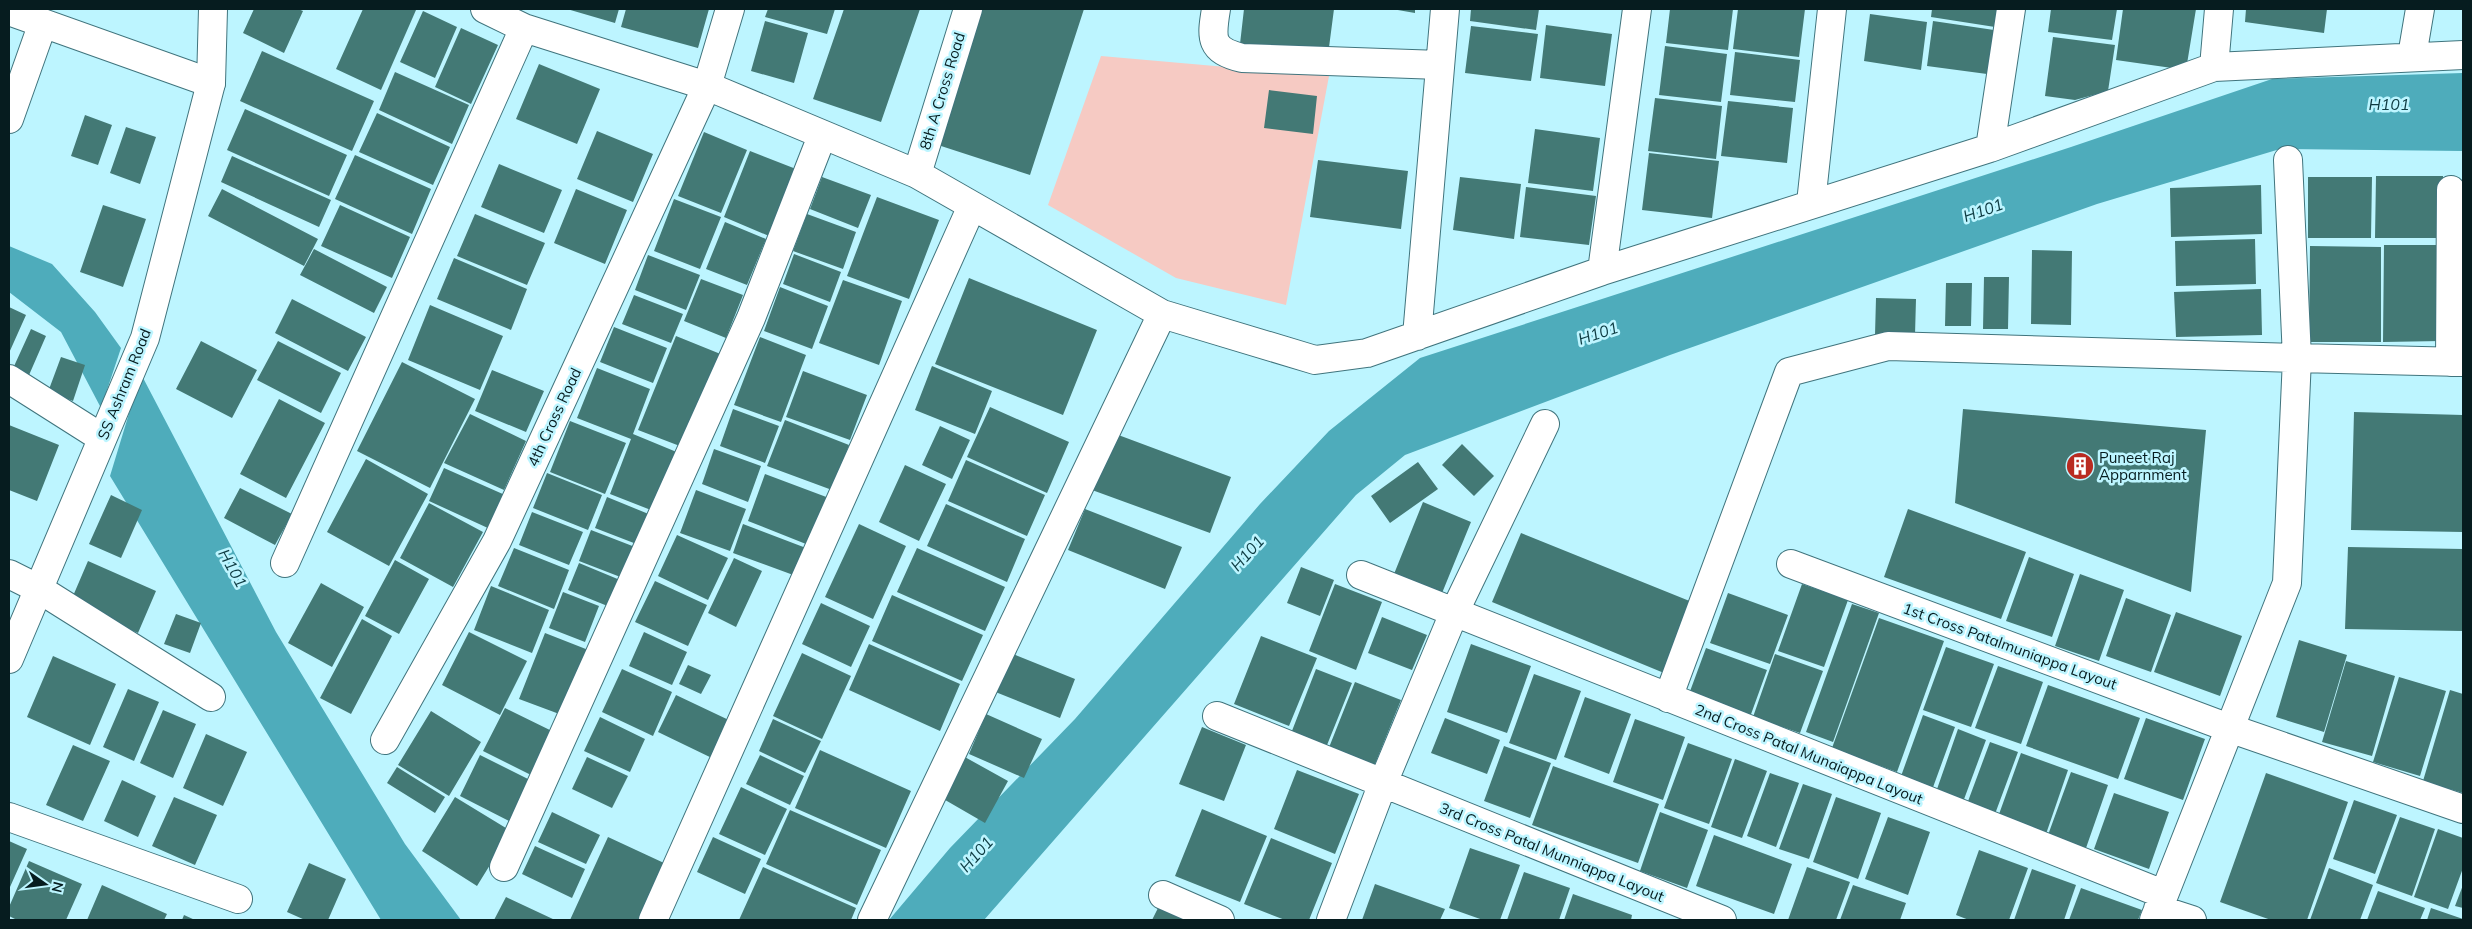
<svg xmlns="http://www.w3.org/2000/svg" width="2472" height="929" viewBox="0 0 2472 929" font-family="Mulish,sans-serif">
<rect width="100%" height="100%" fill="#bdf5ff"/>
<path fill="#f6cac3" d="M1101,56L1329,76L1286,305L1176,278L1048,205Z"/>
<path fill="#4eacbb" d="M2463,73V151L2280,149L2097,204L1670,355L1405,455L1356,495L984,920H889L950,848L1075,719L1260,504L1329,431L1420,358L2071,147L2272,79Z
M9,246L52,264L95,312L121,348L101,408L61,332L9,292Z
M141,374L276,632L405,844L461,920H381L110,476Z"/>
<path fill="#437975" d="M254,9H298L303,11L284,53L243,33Z
M363,9L416,10L381,90L336,69Z
M567,9H619L615,23Z
M626,9H709L698,48L621,27Z
M768,9H835L827,34L765,17Z
M844,9H920L881,122L813,99Z
M982,9H1084L1030,175L938,145Z
M1244,9H1334L1328,55L1240,44Z
M1392,9H1415V13Z
M1471,9H1539L1536,30L1470,21Z
M1670,9H1733L1728,50L1666,43Z
M1738,9H1805L1799,57L1733,49Z
M1932,9H1998L1995,27L1931,17Z
M2051,9H2117L2112,40L2048,32Z
M2123,9H2196L2186,70L2116,60Z
M2246,9H2327L2324,33L2245,22Z
M423,11L457,27L435,78L400,62Z
M1870,14L1927,22L1921,70L1864,61Z
M765,21L808,33L794,83L751,71Z
M1933,21L1994,30L1987,74L1927,66Z
M1546,25L1612,34L1605,86L1540,78Z
M1471,26L1538,34L1531,81L1465,73Z
M461,28L498,45L471,104L435,87Z
M2053,37L2115,45L2108,91L2075,100L2045,96Z
M1665,46L1727,54L1721,102L1659,95Z
M262,51L374,101L352,151L240,101Z
M1735,52L1800,60L1795,102L1730,95Z
M539,64L600,89L577,144L516,119Z
M395,72L469,105L452,144L379,110Z
M1269,90L1317,96L1313,134L1264,128Z
M1655,98L1722,106L1716,159L1648,151Z
M1728,101L1793,108L1787,163L1721,156Z
M245,109L347,155L329,196L227,150Z
M377,113L450,147L433,185L359,152Z
M85,115L112,125L98,165L71,156Z
M126,127L156,137L140,184L110,173Z
M1535,129L1600,138L1593,191L1528,183Z
M597,131L653,154L633,202L577,179Z
M704,132L747,150L721,213L678,196Z
M750,151L796,169L769,236L724,217Z
M1649,153L1719,161L1712,218L1642,210Z
M355,155L431,189L412,234L335,199Z
M232,156L331,200L319,227L221,182Z
M1318,160L1408,171L1401,229L1310,217Z
M499,164L562,190L544,233L481,207Z
M2376,176H2443L2442,238H2375Z
M822,177L871,195L858,228L810,209Z
M1460,177L1521,184L1514,239L1453,230Z
M2308,177H2372L2371,238H2308Z
M2261,185L2262,234L2171,237L2170,188Z
M1526,187L1596,196L1589,245L1520,237Z
M222,189L318,239L304,266L208,216Z
M576,189L627,210L605,264L554,243Z
M877,197L939,220L909,299L847,276Z
M674,199L721,217L700,269L654,251Z
M103,205L146,219L123,287L80,272Z
M340,205L410,237L392,278L321,246Z
M475,214L545,243L527,285L457,256Z
M807,214L856,232L843,269L793,251Z
M725,222L766,239L747,285L706,269Z
M2255,239L2256,284L2176,286L2175,241Z
M2384,245H2442L2441,341L2383,342Z
M2310,246L2381,247V342H2309Z
M314,249L387,287L374,313L300,275Z
M2032,250L2072,251L2071,325L2031,324Z
M794,254L841,272L830,302L783,284Z
M648,255L700,275L686,310L635,290Z
M454,258L527,289L511,330L437,299Z
M1984,277H2009L2008,329H1983Z
M969,278L1097,330L1063,415L935,364Z
M701,279L743,295L726,338L684,321Z
M843,280L902,301L879,365L819,343Z
M1946,283H1972L1971,326H1945Z
M780,287L828,306L812,349L764,331Z
M2261,289L2262,335L2176,337L2174,292Z
M634,295L683,314L671,343L622,324Z
M1876,298L1916,299L1915,335H1875Z
M292,299L366,337L348,371L275,333Z
M430,305L503,336L480,390L408,360Z
M9,307L26,315L9,353Z
M614,327L667,348L653,383L600,362Z
M31,329L46,336L26,382L10,375Z
M676,336L723,355L685,448L638,430Z
M760,337L806,355L781,422L734,405Z
M201,341L257,370L232,418L176,389Z
M278,341L341,373L321,413L257,380Z
M61,357L85,365L73,401L48,392Z
M402,362L475,399L430,488L357,451Z
M932,366L992,391L975,434L915,410Z
M597,368L650,389L633,434L679,453L656,512L610,494L631,439L577,418Z
M492,370L544,391L526,432L475,411Z
M803,371L867,395L850,440L786,417Z
M279,399L325,423L286,498L240,474Z
M990,407L1069,442L1047,493L967,457Z
M733,409L779,426L765,463L720,446Z
M1963,409L2206,430L2191,592L1955,503Z
M2354,412L2463,415V532L2351,530Z
M470,414L526,441L504,490L444,463Z
M785,420L849,445L832,490L767,466Z
M570,421L626,443L605,494L550,472Z
M9,425L59,445L37,501L9,490Z
M940,426L970,440L952,479L922,465Z
M1113,433L1231,477L1210,533L1092,490Z
M1462,444L1494,476L1474,496L1442,465Z
M714,449L761,466L748,502L702,484Z
M366,459L428,494L389,566L327,532Z
M966,460L1045,495L1027,536L948,501Z
M1418,462L1438,489L1390,523L1371,496Z
M905,465L946,484L919,541L879,522Z
M444,468L505,495L490,529L429,501Z
M547,473L602,495L588,530L533,508Z
M765,474L829,498L811,546L748,521Z
M240,488L292,514L275,545L224,518Z
M696,490L746,509L730,551L680,533Z
M111,495L142,510L121,558L89,544Z
M607,497L651,515L639,545L595,528Z
M1423,502L1471,522L1440,598L1392,579Z
M429,503L483,532L453,587L400,558Z
M946,504L1025,539L1007,582L927,546Z
M1085,509L1182,547L1165,589L1068,550Z
M1908,509L2026,552L2001,619L1884,577Z
M532,512L583,532L569,565L519,545Z
M743,524L806,548L796,576L733,553Z
M859,524L906,546L873,619L825,597Z
M591,530L635,547L623,578L579,561Z
M1521,533L1692,602L1664,673L1492,602Z
M677,535L728,558L708,600L658,576Z
M2348,547L2463,549V631L2345,629Z
M514,548L569,570L554,609L498,586Z
M917,548L1005,587L985,631L897,592Z
M2029,557L2074,574L2052,637L2006,621Z
M734,558L762,571L736,627L708,613Z
M395,560L429,579L399,634L365,616Z
M88,561L156,591L138,633L70,603Z
M579,563L620,580L610,607L568,590Z
M1301,567L1334,580L1320,616L1287,603Z
M2080,574L2124,590L2099,661L2055,646Z
M655,581L707,605L688,646L635,622Z
M321,583L364,607L332,667L288,643Z
M1335,584L1382,602L1356,670L1309,651Z
M1802,584L1848,600L1824,667L1778,651Z
M491,586L549,610L532,653L474,630Z
M563,592L599,606L585,642L549,628Z
M1728,593L1788,615L1770,664L1710,643Z
M892,595L983,635L962,681L872,641Z
M2126,598L2171,615L2151,672L2106,656Z
M821,603L870,626L851,667L802,644Z
M1852,604L1879,613L1833,742L1806,732Z
M2176,612L2242,636L2220,696L2154,672Z
M176,614L201,623L190,653L164,644Z
M1382,617L1427,635L1412,670L1368,653Z
M1879,618L1944,641L1897,772L1832,748Z
M362,619L392,636L351,714L320,698Z
M469,632L527,661L500,715L442,685Z
M644,632L687,652L672,685L629,666Z
M545,633L596,653L570,718L519,699Z
M1261,636L1317,658L1289,726L1234,704Z
M2299,640L2347,655L2324,732L2276,717Z
M869,644L960,684L940,731L849,690Z
M1471,644L1531,666L1507,733L1447,712Z
M1946,647L1994,664L1971,727L1923,710Z
M1706,648L1767,670L1750,717L1689,694Z
M1008,652L1075,679L1060,718L993,691Z
M802,653L851,676L822,739L773,716Z
M1775,654L1823,671L1800,733L1753,717Z
M53,656L116,684L90,745L27,717Z
M2346,661L2395,676L2372,756L2322,742Z
M688,665L711,675L701,694L679,684Z
M1998,666L2043,682L2021,744L1975,728Z
M622,669L672,692L653,736L602,712Z
M1316,669L1352,683L1325,750L1290,736Z
M1534,674L1581,691L1556,760L1509,743Z
M2399,677L2446,691L2420,776L2373,762Z
M1355,682L1401,700L1373,769L1328,750Z
M2048,685L2140,718L2118,779L2026,746Z
M128,689L159,702L134,761L103,747Z
M2450,690L2463,694V793L2423,781Z
M676,695L733,722L716,760L658,732Z
M1585,697L1631,714L1609,774L1564,757Z
M505,708L558,734L537,778L483,751Z
M163,710L196,724L173,778L140,763Z
M431,711L481,742L449,796L398,765Z
M986,714L1042,739L1024,778L969,754Z
M1923,715L1955,727L1932,790L1900,779Z
M600,717L645,739L630,772L584,751Z
M1445,718L1500,740L1487,774L1431,753Z
M2146,718L2205,739L2183,800L2124,779Z
M773,719L821,741L805,773L759,751Z
M1635,719L1685,737L1663,800L1613,782Z
M1202,727L1246,745L1224,801L1179,784Z
M1958,729L1986,740L1963,802L1936,792Z
M206,734L247,752L223,806L183,788Z
M1990,742L2018,752L1995,814L1967,804Z
M1688,743L1732,759L1709,824L1664,808Z
M73,745L110,761L83,821L46,805Z
M1504,746L1551,763L1530,818L1484,801Z
M820,750L911,791L886,848L795,808Z
M2021,753L2068,770L2046,834L1998,817Z
M480,755L536,783L515,824L460,796Z
M760,755L804,776L790,805L746,784Z
M963,756L1008,781L985,823L940,797Z
M587,757L628,776L612,808L572,789Z
M1735,759L1767,771L1742,838L1711,827Z
M1553,766L1659,804L1638,863L1532,825Z
M397,767L445,797L435,813L387,783Z
M1297,770L1359,794L1335,854L1274,829Z
M2071,772L2108,785L2086,848L2048,835Z
M1770,773L1799,783L1776,847L1747,836Z
M2266,773L2348,802L2307,920H2271L2220,902Z
M122,780L156,796L138,837L104,821Z
M1803,784L1832,794L1809,859L1779,849Z
M741,787L787,809L765,855L719,834Z
M2114,793L2169,812L2149,869L2094,849Z
M174,797L217,815L195,865L152,846Z
M455,797L511,831L477,886L422,851Z
M1836,797L1881,813L1858,879L1813,862Z
M2354,800L2397,815L2375,874L2333,859Z
M1202,809L1267,836L1240,902L1175,876Z
M790,810L881,850L857,905L766,864Z
M552,812L600,835L586,864L538,842Z
M1660,812L1708,830L1687,888L1640,871Z
M1888,817L1930,832L1908,895L1865,879Z
M2400,817L2435,829L2412,896L2376,883Z
M2438,829L2463,838V868L2448,909L2414,897Z
M1714,835L1792,864L1774,914L1696,886Z
M608,837L664,863L638,920H570Z
M713,837L761,859L745,894L697,872Z
M1271,838L1332,863L1309,920H1285L1244,904Z
M9,841L27,849L10,887H9Z
M535,846L585,869L572,898L522,874Z
M1470,848L1520,865L1500,920H1483L1449,908Z
M1979,850L2028,868L2009,920H1969L1956,915Z
M29,861L82,884L66,920H17L9,916V907Z
M309,863L346,879L328,920H305L287,912Z
M763,867L856,908L851,920H739Z
M1807,867L1850,882L1836,920H1788Z
M2329,868L2373,885L2360,920H2310Z
M2032,869L2076,885L2064,920H2014Z
M1524,872L1570,888L1559,920H1507Z
M1375,884L1445,909L1440,920H1362Z
M102,885L167,914L164,920H87Z
M1853,885L1906,903L1900,920H1840Z
M2463,885V908L2455,906Z
M2081,888L2142,910L2138,920H2069Z
M2378,891L2425,908L2420,920H2367Z
M1573,894L1632,915L1631,920H1564Z
M506,897L555,920H494Z
M1159,906L1191,920H1152Z
M2431,908L2463,919V920H2427Z
M184,915L195,920H182Z"/>
<g fill="none" stroke-linecap="round" stroke-linejoin="round">
<defs>
<path id="street" d="M485,9L524,28L707,86L917,174L1162,314L1315,360L1367,353L1602,271L1990,148L2214,67L2463,55
M1216,9C1211,39 1210,50 1242,58L1440,65
M9,11L211,83
M2412,56L2420,9
M2214,67L2219,9
M9,119L43,23
M1990,148L2011,9
M917,174L968,9
M1811,203L1832,9
M1602,271L1637,9
M1417,336L1445,9
M2450,362L2451,190
M9,379L102,438
M285,563L524,28
M1791,564L2229,728L2463,809
M9,574L39,589L211,697
M1361,575L2163,894
M1668,698L1789,372L1888,346L2297,358L2288,160
M1217,716L1722,920
M385,740L497,541L707,86L730,9
M9,817L238,899
M504,867L751,318L822,136
M1163,895L1220,920
M2158,909L2192,920
M653,920L972,206
M872,920L1162,314
M1331,920L1383,783L1454,613L1545,424
M2154,920L2287,583L2297,358L2463,362"/>
<path id="secondary" d="M9,659L145,338L211,83L213,9"/>
</defs>
<use href="#street" stroke="#40747d" stroke-width="30"/>
<use href="#secondary" stroke="#40747d" stroke-width="30"/>
<use href="#street" stroke="#fff" stroke-width="28"/>
<use href="#secondary" stroke="#fff" stroke-width="28"/>
</g>
<defs>
<symbol id="building-disc" viewBox="-11 -11 22 22"><circle r="9.5" fill="#b92b21" stroke="#bdf5ff"/><path d="M-4-6H4V6H1V3H-1V6H-4ZM-2.5-4.3h1.7v1.8h-1.7ZM.8-4.3h1.7v1.8H.8ZM-2.5-1h1.7V.8h-1.7ZM.8-1h1.7V.8H.8Z" fill="#fff"/></symbol>
</defs>
<g fill-rule="evenodd">
<use href="#building-disc" x="2064" y="450" width="32" height="32"/>
</g>
<g text-anchor="middle" dominant-baseline="central" stroke-width="5" stroke-linejoin="round" paint-order="stroke">
<g font-size="15" fill="#061c1f" stroke="#bdf5ff">
<text transform="translate(942 91) rotate(-73)">8th A Cross Road</text>
<text transform="translate(124 384) rotate(-68)">SS Ashram Road</text>
<text transform="translate(554 417) rotate(-65)">4th Cross Road</text>
<text transform="translate(2010 646) rotate(20)">1st Cross Patalmuniappa Layout</text>
<text transform="translate(1809 754) rotate(22)">2nd Cross Patal Munaiappa Layout</text>
<text transform="translate(1552 852) rotate(22)">3rd Cross Patal Munniappa Layout</text>
</g>
<g font-size="15" fill="#061c1f" stroke="#bdf5ff" text-anchor="start">
<text x="2099" y="457">Puneet Raj<tspan x="2099" dy="17">Apparnment</tspan></text>
</g>
<g font-size="16" font-style="italic" fill="#0e3b42" stroke="#bdf5ff">
<text x="2389" y="104">H101</text>
<text transform="translate(1983 210) rotate(-19)">H101</text>
<text transform="translate(1598 333) rotate(-18)">H101</text>
<text transform="translate(1247 553) rotate(-48)">H101</text>
<text transform="translate(233 568) rotate(61)">H101</text>
<text transform="translate(976 854) rotate(-48)">H101</text>
</g>
</g>
<rect width="2472" height="929" fill="none" stroke="#061c1f" stroke-width="20"/>
<g transform="translate(45 884) rotate(104)" stroke="#bdf5ff" stroke-width="4" paint-order="stroke">
<path d="M0-4L9 19L0 12L-9 19Z" fill="#061c1f"/>
<text y="-8" font-size="14" font-weight="bold" text-anchor="middle" fill="#061c1f">N</text>
</g>
</svg>
